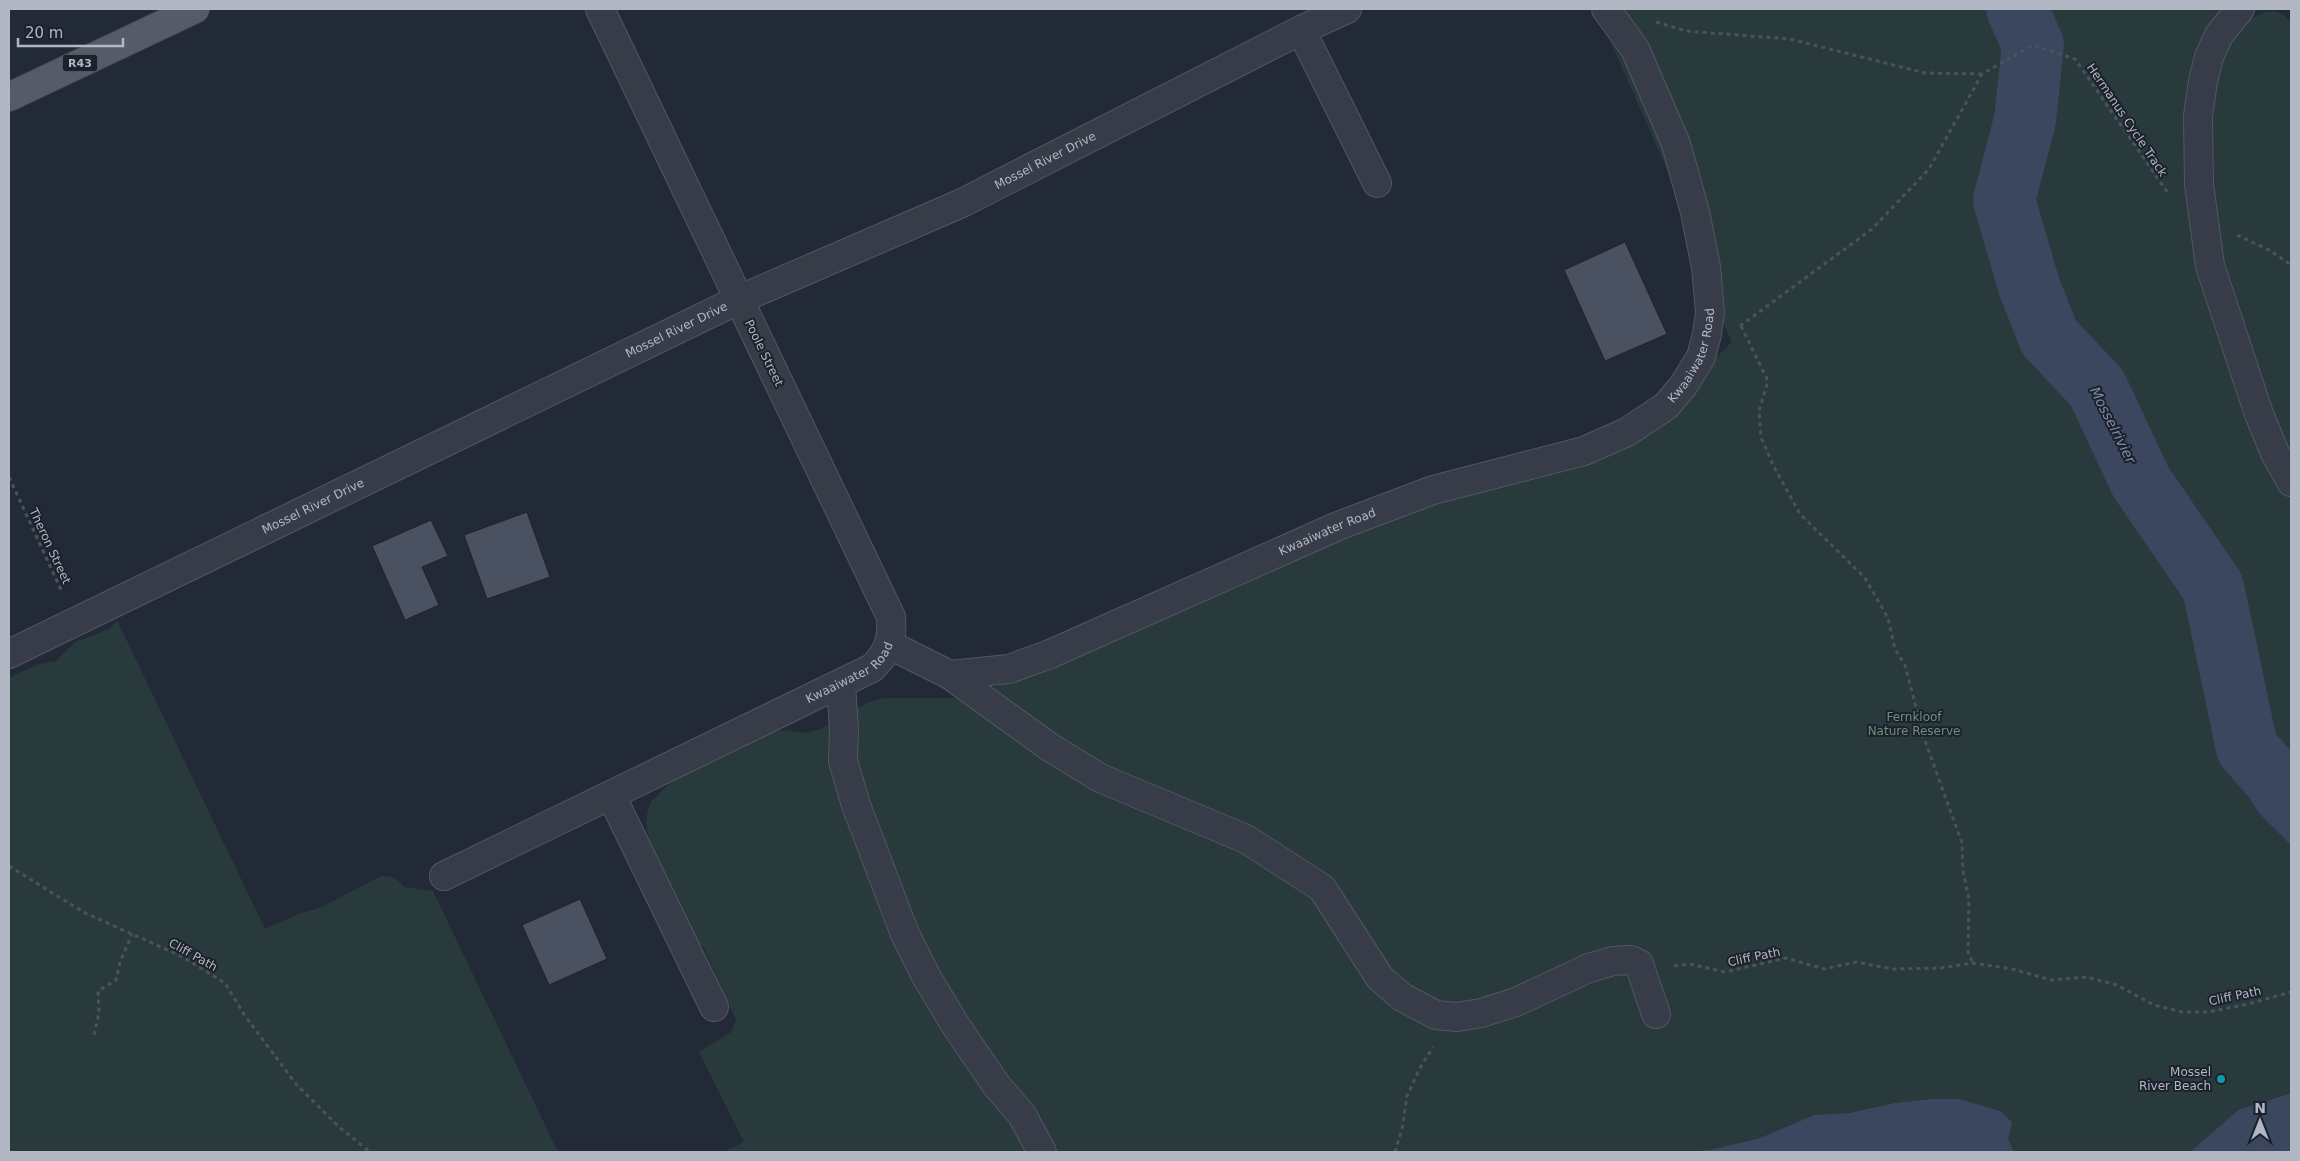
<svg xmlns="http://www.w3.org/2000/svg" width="2300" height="1161" viewBox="0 0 2300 1161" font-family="'DejaVu Sans',sans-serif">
<rect width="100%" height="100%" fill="#232a37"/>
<path fill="#293a3c" d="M1596,9H2236L2246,22C2261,12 2278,4 2291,23V1093L2238,1110L2190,1152H2014L2008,1139L1931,1099L1894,1103L1849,1113L1814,1115L1760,1138L1709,1150L1685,1152H723L744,1142L699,1052L731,1032L736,1020L704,948L692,937L652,861L646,819L650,803L672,781L768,733L786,730L804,733L821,729L867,703L884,698H955L1009,683L1308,546L1433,500L1588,458L1652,433L1692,399L1707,367L1732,342C1722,322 1719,312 1720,289Z
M117,620L265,929L296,915L322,907L381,876C392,876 397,878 404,887L433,891L558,1152H9V678L39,664L56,661L75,642L110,629Z"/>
<path fill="#3a475e" d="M2226,616L2233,621L2238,674L2260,747L2291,781V845L2259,813L2250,799L2237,766L2230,761L2221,733L2216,681L2217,629L2219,620Z
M2291,1093V1152H2190L2238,1110Z
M1931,1099H1959L2000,1111L2012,1122L2008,1139L2014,1152H1685L1709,1150L1760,1138L1814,1115L1849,1113L1894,1103Z"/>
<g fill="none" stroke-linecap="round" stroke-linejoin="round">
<path stroke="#3a475e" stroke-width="62" d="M2017,9L2033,45L2025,120L2004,200L2029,286L2049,337L2097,388L2141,482L2213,587L2247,748L2291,798"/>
</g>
<path fill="#4a5160" stroke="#1e232e" d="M1625,242L1667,334L1605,361L1564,270Z
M527,512L550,577L487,599L464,535Z
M431,520L448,556L422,567L439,605L405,620L372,546Z
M580,899L607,959L549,985L522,925Z"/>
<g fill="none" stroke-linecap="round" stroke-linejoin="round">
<defs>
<g id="minor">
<path d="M2240,9L2219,35L2209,57L2203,81L2198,116L2199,184L2210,266L2259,414L2275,453L2291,482"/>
<path d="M1301,30L1377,183"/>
<path d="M890,645L950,675L1048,746L1100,778L1246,839L1322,888L1380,978L1402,997L1436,1015L1457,1017L1481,1013L1516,1002L1589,968L1613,961L1631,960L1639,964L1656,1014"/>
<path id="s1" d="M9,654L738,300L962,203L1301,30L1347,9"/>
<path id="s2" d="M950,675L1009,669L1050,654L1338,526L1433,490L1584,451L1627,432L1666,406L1683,386L1701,357L1707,334L1710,312L1706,267L1695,212L1676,144L1635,49L1606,9"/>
<path d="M841,684L844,729L843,761L856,805L905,934L926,976L956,1026L997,1086L1022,1115L1042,1152"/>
<path d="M611,795L714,1007"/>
<path id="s3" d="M444,876L872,668C888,653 893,639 891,617L600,9"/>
</g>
<path id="major" d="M9,97L195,9"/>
</defs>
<use href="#minor" stroke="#525762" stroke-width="30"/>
<use href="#major" stroke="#404551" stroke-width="30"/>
<path stroke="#475559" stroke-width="3" stroke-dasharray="4 4" stroke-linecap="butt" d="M1656,22L1686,31L1790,39L1925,73L1982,74
M2237,235L2271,251L2291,265
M1740,326L1872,229L1929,169L1982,74L2033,45L2075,59L2168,193
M1741,326L1768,381L1759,411L1761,437L1773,465L1800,514L1865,578L1888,618L1895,649L1905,665L1924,738L1962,843L1963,871L1969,899L1968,952L1973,963
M9,477L62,592
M9,866L85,913L181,956L225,983L245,1016L296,1084L339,1127L370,1152
M1674,966L1690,964L1725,972L1786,958L1824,969L1856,962L1893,969L1941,968L1973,963L2012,969L2051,980L2087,977L2117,985L2154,1005L2182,1012H2209L2248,1004L2291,992
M94,1035L99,1013L98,991L116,980L120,962L132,934
M1395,1152L1402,1129L1407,1096L1420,1068L1433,1047"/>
<use href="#minor" stroke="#373c48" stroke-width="28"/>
<use href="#major" stroke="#555b68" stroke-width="28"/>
</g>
<circle fill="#0f9aa8" stroke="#1c212c" stroke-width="2" cx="2221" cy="1079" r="5"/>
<g text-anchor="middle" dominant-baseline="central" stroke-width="4" stroke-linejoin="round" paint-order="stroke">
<rect fill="#1c212c" stroke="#858a96" stroke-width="1" x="62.5" y="54.5" width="35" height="17" rx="4"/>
<g font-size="11" font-weight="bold" fill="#b2b7c4">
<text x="80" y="63">R43</text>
</g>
<g font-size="12" fill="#b2b7c4" stroke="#1c212c">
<text transform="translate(2127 120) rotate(56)">Hermanus Cycle Track</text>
<text stroke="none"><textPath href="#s1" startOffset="1148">Mossel River Drive</textPath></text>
<text stroke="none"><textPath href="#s1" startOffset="742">Mossel River Drive</textPath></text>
<text transform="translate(764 353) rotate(64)">Poole Street</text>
<text stroke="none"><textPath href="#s2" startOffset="828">Kwaaiwater Road</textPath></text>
<text stroke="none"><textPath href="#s1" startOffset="338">Mossel River Drive</textPath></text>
<text stroke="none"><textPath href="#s2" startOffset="406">Kwaaiwater Road</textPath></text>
<text transform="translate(50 546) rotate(65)">Theron Street</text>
<text stroke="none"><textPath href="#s3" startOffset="455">Kwaaiwater Road</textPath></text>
<text transform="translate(193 955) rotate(29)">Cliff Path</text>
<text transform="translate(1754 957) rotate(-12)">Cliff Path</text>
<text transform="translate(2235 996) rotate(-12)">Cliff Path</text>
</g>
<g font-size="12" fill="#6b9278" stroke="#1c212c">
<text x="1914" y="717">Fernkloof<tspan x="1914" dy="14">Nature Reserve</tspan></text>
</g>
<g font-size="12" fill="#b2b7c4" stroke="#1c212c" text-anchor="end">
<text x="2211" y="1072">Mossel<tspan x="2211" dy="14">River Beach</tspan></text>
</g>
<g font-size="14" font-style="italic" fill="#7c8ca9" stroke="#1c212c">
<text transform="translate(2113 425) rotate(63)">Mosselrivier</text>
</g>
</g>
<rect width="2300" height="1161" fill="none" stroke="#b2b7c4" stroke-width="20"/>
<g transform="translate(2260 1121)" stroke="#1c212c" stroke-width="4" paint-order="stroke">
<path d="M0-4L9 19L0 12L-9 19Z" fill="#b2b7c4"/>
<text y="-8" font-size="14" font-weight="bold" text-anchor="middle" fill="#b2b7c4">N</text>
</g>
<path d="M18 38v8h105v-8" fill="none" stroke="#b2b7c4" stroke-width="2.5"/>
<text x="25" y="38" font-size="15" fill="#b2b7c4" stroke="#1c212c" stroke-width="4" paint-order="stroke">20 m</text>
</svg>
